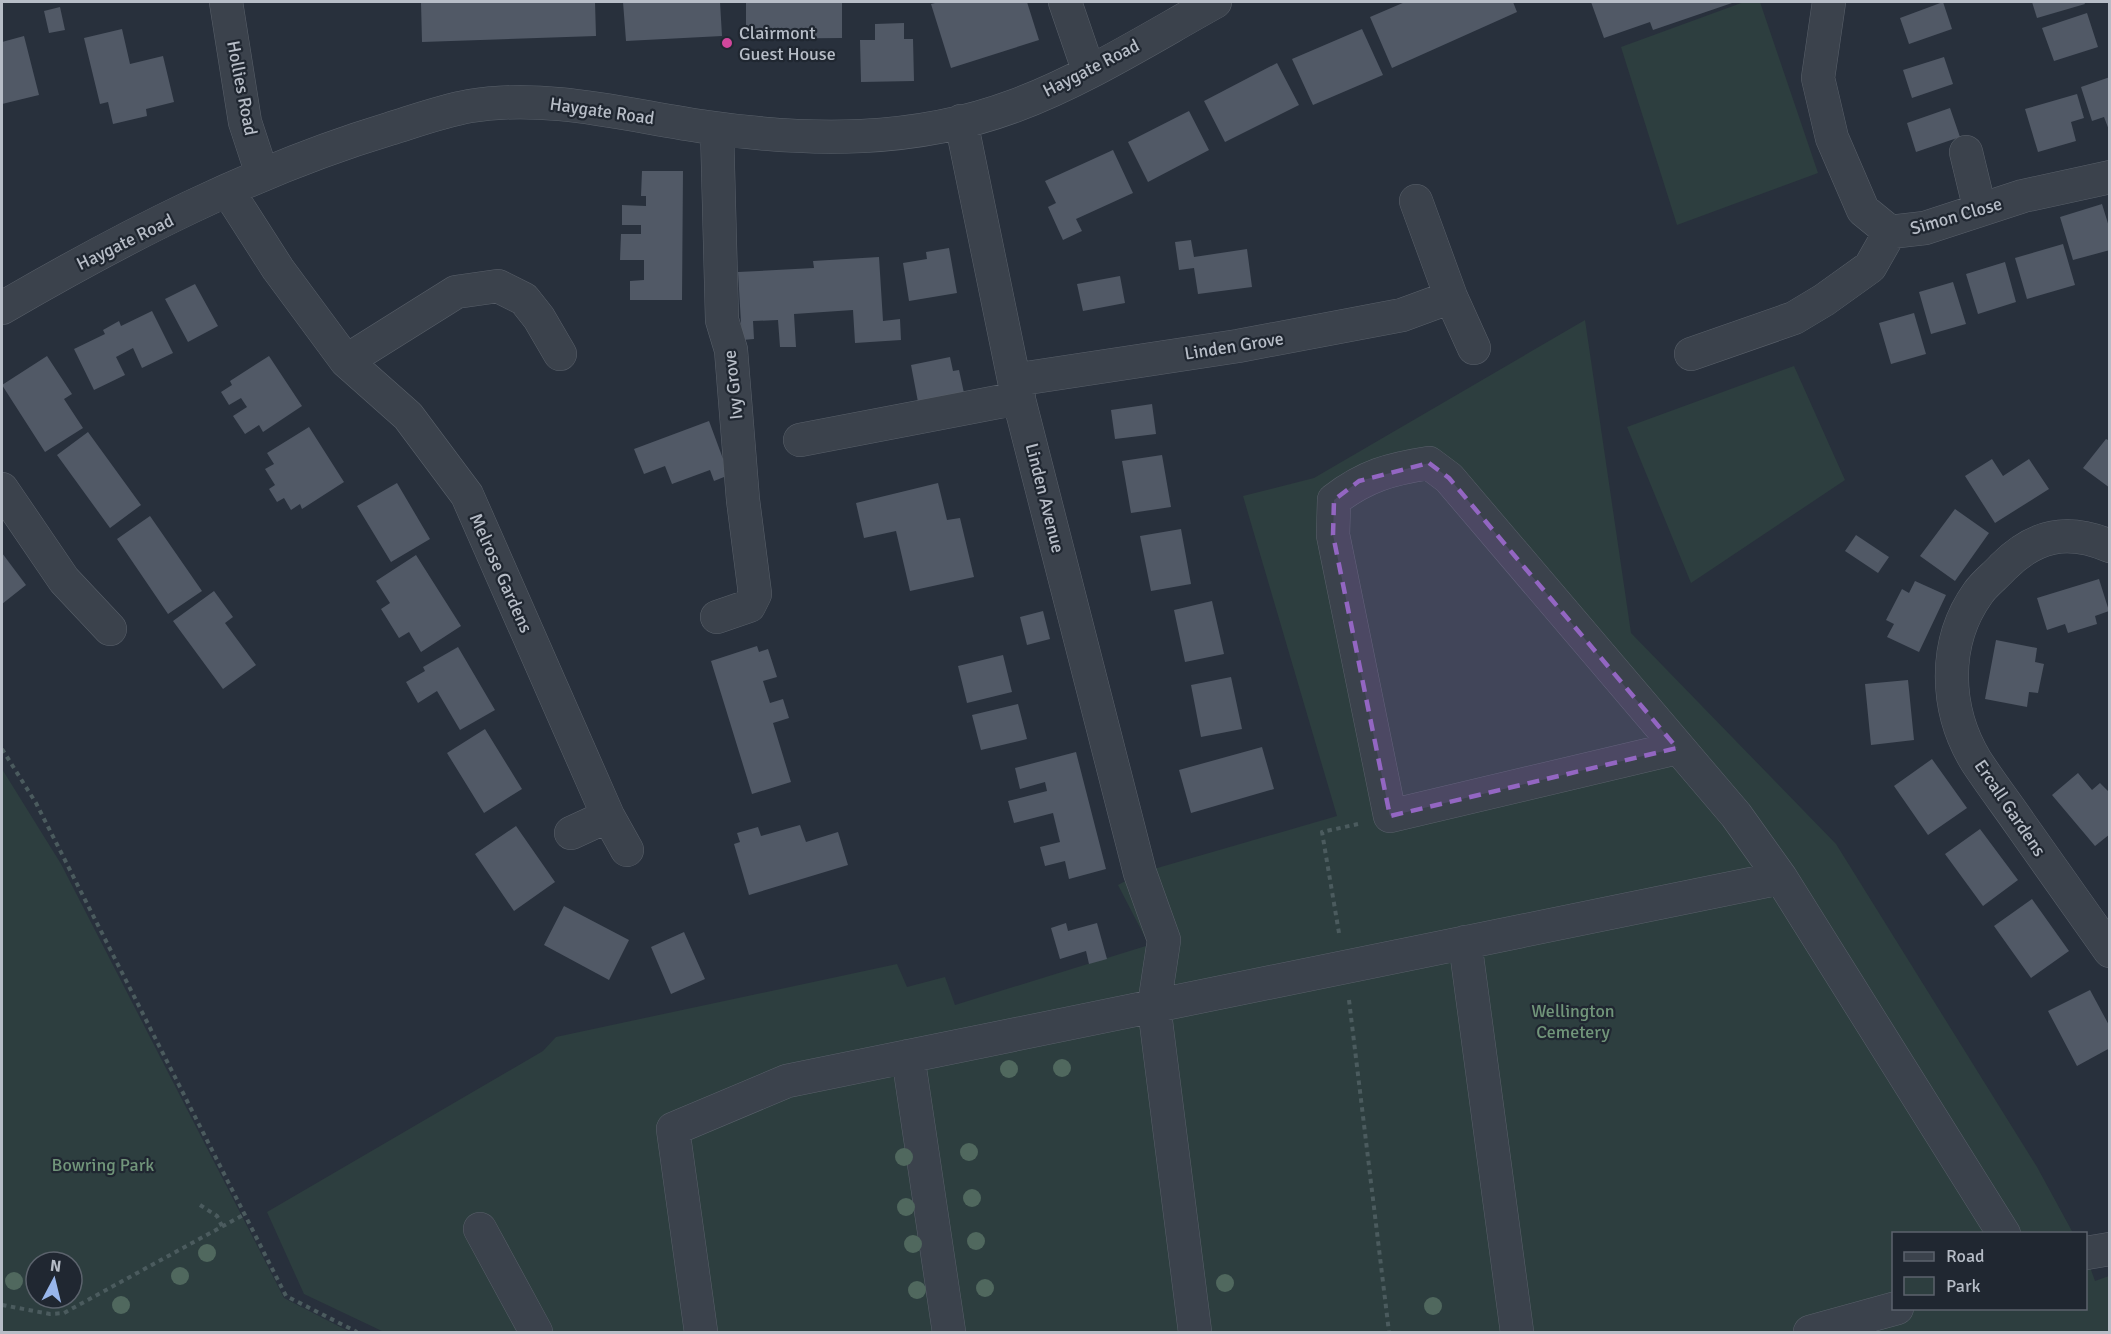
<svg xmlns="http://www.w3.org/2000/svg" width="2111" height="1334" viewBox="0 0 2111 1334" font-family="Signika,sans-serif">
<rect width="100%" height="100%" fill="#28303c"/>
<path fill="#2d3e3f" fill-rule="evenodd" d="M1744,2H1760L1818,173L1677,225L1621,47Z
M1585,320L1631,633L1836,844L2037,1167L2073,1233L1894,1234V1308H2086V1256L2095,1281L2109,1276V1332H384L304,1294L267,1212L543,1051L556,1037L897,964L907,987L945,977L955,1005L1149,945L1118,885L1140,873L1337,816L1243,496L1314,478Z
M1794,366L1845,480L1691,583L1627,427Z
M2,769L61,864L284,1298L350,1332H2ZM36,1262H72V1298H36Z"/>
<path fill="#515966" d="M421,2H595L596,36L422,42Z
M623,2H720L722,36L626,41Z
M746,2H842V38L746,39Z
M939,2H1027L1039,40L951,68L931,4Z
M1405,2H1513L1517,12L1392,68L1370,17Z
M1591,2H1735L1653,30L1650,22L1604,38Z
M1943,2L1952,29L1909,44L1900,18Z
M2032,2H2084L2085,4L2037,18Z
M60,7L65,30L49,33L44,11Z
M2087,13L2098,47L2054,61L2042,28Z
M904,23V39H913L914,81L861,82L860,40H875V24Z
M122,29L130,64L163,56L174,102L146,109L147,116L113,124L108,102L100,104L84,38Z
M1362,29L1383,75L1313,105L1292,59Z
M24,36L39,95L2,104V42Z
M1944,57L1953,84L1912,98L1903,70Z
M1277,63L1299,105L1225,142L1204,101Z
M2110,77V130H2109L2104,117L2092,121L2081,87Z
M2077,94L2084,118L2071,122L2076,141L2038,152L2025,109Z
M1950,108L1960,137L1916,152L1907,123Z
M1189,111L1209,150L1148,182L1128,142Z
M1113,150L1133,193L1076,219L1082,231L1063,240L1048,207L1056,203L1045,181Z
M642,171H683L682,300H630V281L644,280V260H620L621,234H641V225H622V205L646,206V196H641Z
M2102,204L2110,230V250L2073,260L2060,217Z
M1191,240L1194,257L1247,249L1252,287L1198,294L1194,268L1179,270L1175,242Z
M2063,244L2075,285L2027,299L2015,258Z
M949,248L957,293L909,301L903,263L927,259L926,252Z
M879,257L883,321L900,319L901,340L855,343L853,310L794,314L796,347H780L778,320L753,321L754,339L742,340L738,272L814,268L813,261Z
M2005,262L2016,302L1978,314L1966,274Z
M1120,276L1125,303L1083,311L1077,284Z
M1953,282L1966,324L1931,334L1919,292Z
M195,284L218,326L188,342L165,299Z
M152,311L173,353L142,368L133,348L116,357L125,375L94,390L74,349L105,334L103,330L119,321L121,326Z
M1914,313L1926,354L1891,364L1879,323Z
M47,356L72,394L64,399L83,428L45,452L2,385Z
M269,356L302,406L263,432L259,425L245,434L233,416L247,407L241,398L229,405L221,392L232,385L230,381Z
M950,357L953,371L959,370L964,393L918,402L911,365Z
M1152,404L1156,434L1115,439L1111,410Z
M709,421L729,475L714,481L710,470L672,484L665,466L644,474L634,449Z
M309,427L344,482L302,509L300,504L291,510L284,498L277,502L269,489L275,485L265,469L274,464L267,453Z
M88,432L141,505L110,528L57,455Z
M2106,439L2110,441V488L2083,468Z
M1162,455L1171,507L1131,513L1122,461Z
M1992,459L2003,476L2029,459L2049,489L1995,523L1965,476Z
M397,483L430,539L391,562L357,506Z
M938,483L947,520L960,518L974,577L910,591L896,531L864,538L856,503Z
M1955,509L1989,533L1955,581L1920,556Z
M150,516L202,591L168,614L117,539Z
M1181,529L1191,584L1151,591L1140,536Z
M1856,535L1889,557L1878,573L1845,551Z
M2,553L26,585L2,604Z
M416,555L461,626L421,652L409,632L399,638L381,609L390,603L376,581Z
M2099,579L2109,611L2095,616L2097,624L2068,633L2065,624L2047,630L2037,598Z
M1915,581L1946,595L1919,652L1887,637L1894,624L1886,620L1902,589L1909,593Z
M214,591L233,617L225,623L256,665L223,689L173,621Z
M1212,601L1224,654L1185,662L1174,610Z
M1043,611L1050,639L1027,645L1020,617Z
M1996,640L2037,648L2035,662L2044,664L2038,693L2029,692L2027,707L1985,699Z
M757,646L759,652L768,649L777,677L763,681L770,703L783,699L789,718L773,723L791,782L752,794L711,661Z
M458,647L495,710L460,730L437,691L418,703L406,682L425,671L423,667Z
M1003,655L1012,692L967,703L958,666Z
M1231,677L1242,729L1201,737L1191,685Z
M1908,680L1914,740L1871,745L1865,684Z
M1018,704L1027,739L981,750L972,715Z
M485,729L522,789L484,813L447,753Z
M1262,747L1274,789L1191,813L1179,770Z
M1076,752L1106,869L1069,879L1065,861L1045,866L1040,847L1060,842L1053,813L1014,823L1008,801L1047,791L1045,782L1020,789L1015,768Z
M1932,759L1967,808L1928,835L1894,786Z
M2078,773L2092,790L2100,783L2110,793V834L2095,846L2052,795Z
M800,825L806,842L838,832L848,865L749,895L734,844L740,842L737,833L758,827L761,836Z
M516,826L555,882L514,911L475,854Z
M1980,829L2018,880L1983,906L1945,854Z
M2032,899L2069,951L2031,978L1994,926Z
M564,906L629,940L609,980L544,945Z
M1066,923L1068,931L1097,923L1107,959L1089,964L1086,951L1060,959L1051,928Z
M684,932L705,979L671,994L651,947Z
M2090,990L2110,1027V1048L2077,1066L2048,1011Z"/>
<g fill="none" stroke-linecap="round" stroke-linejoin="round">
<defs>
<path id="minor" d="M226,2L245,122L262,174
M1065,2L1089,72
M1829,2L1818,78L1832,138L1863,210L1890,232L1925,228L2023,196L2110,177
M961,121L1014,380L1140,873L1164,940L1154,1006L1195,1332
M717,129L722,320L731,350L743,500L755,594L749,606L717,617
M1966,152L1980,210
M228,191L278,269L346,361L408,416L467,495L608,816L627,850
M1416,201L1451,297L1474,348
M2,308C124,237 253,170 389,129C415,121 442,111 470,106C550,93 629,116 707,127C810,142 915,143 1014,106C1084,80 1150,38 1215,2
M1691,354L1794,318L1824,300L1870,267L1890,232
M346,361L456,292L498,286L524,299L539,318L560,354
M1014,380L1238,346L1402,315L1451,297
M800,440L1019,398
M2,489L64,580L110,629
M2110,546C2067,528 2035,535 2003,567C1995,576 1984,584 1978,593C1942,643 1945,710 1976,761C1991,784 2008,806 2023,828C2052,869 2081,910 2110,951
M1677,748L1390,816L1333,535L1334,500C1365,476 1390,469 1429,463L1449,478L1736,815L1781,878L2004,1234
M571,833L608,816
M1465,942L1517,1332
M908,1056L949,1332
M480,1229L536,1332
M2086,1253L2110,1249
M701,1332L673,1129L787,1081L1781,878
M1810,1332L1897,1308"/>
</defs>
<use href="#minor" stroke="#59606a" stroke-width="34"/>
<path stroke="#4b5b5e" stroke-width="4" stroke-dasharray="4.5 4.5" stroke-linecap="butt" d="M2,749L36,803L286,1296L357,1332
M1339,933L1322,832L1358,824
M1349,1000L1389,1332
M200,1205L217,1216L222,1226
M2,1305L50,1314L64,1313L245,1214"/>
<use href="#minor" stroke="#3b424c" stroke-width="33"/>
</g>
<g fill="#50685e">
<circle cx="1062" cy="1068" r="9"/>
<circle cx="1009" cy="1069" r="9"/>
<circle cx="969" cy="1152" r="9"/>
<circle cx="904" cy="1157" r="9"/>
<circle cx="972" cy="1198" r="9"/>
<circle cx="906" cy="1207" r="9"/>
<circle cx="976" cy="1241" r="9"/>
<circle cx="913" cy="1244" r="9"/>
<circle cx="207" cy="1253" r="9"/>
<circle cx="180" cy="1276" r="9"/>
<circle cx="14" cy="1281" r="9"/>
<circle cx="1225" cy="1283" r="9"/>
<circle cx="985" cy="1288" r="9"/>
<circle cx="917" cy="1290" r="9"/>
<circle cx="121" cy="1305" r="9"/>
<circle cx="1433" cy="1306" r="9"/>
</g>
<path fill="#9366c2" fill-opacity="0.2" stroke="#9366c2" stroke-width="4.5" stroke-dasharray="12 8" stroke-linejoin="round" d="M1429,463L1449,478L1677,748L1390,816L1333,535L1334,500L1359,481Z"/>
<circle fill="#d1479c" stroke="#202731" stroke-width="2" cx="727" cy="43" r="6"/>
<g text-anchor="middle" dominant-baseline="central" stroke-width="4.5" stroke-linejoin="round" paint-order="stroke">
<g font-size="18" fill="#b7bdc7" stroke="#202731" text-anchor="start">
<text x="739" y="33">Clairmont<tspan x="739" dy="21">Guest House</tspan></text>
</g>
<g font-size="18" fill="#b7bdc7" stroke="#202731">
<text transform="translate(1091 68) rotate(-27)">Haygate Road</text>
<text transform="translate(242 88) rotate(79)">Hollies Road</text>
<text transform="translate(602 111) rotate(8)">Haygate Road</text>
<text transform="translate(1956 216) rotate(-16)">Simon Close</text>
<text transform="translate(125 242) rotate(-26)">Haygate Road</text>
<text transform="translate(1234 346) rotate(-9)">Linden Grove</text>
<text transform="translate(733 385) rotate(-96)">Ivy Grove</text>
<text transform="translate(1045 498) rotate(76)">Linden Avenue</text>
<text transform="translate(501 573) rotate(66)">Melrose Gardens</text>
<text transform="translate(2010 808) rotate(56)">Ercall Gardens</text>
</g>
<g font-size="18" fill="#71957a" stroke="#202731">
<text x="1573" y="1011">Wellington<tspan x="1573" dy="21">Cemetery</tspan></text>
<text x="103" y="1165">Bowring Park</text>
</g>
</g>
<rect width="2111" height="1334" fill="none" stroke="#b7bdc7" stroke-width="6"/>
<rect x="1892" y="1232" width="195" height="78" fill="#202731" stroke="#5c636d" stroke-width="1.5"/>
<rect x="1904" y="1252" width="30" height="9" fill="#3b424c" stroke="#5c636d" stroke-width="1.5"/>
<text x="1946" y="1262" font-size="18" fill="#b7bdc7">Road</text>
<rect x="1904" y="1277" width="30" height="18" fill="#2d3e3f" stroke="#5c636d" stroke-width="1.5"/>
<text x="1946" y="1292" font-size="18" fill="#b7bdc7">Park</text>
<g transform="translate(54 1280) rotate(7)"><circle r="28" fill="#202731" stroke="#5c636d" stroke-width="1.5"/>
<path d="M0-4.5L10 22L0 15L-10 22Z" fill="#98b6eb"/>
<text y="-9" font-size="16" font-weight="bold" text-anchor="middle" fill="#b7bdc7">N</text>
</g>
</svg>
